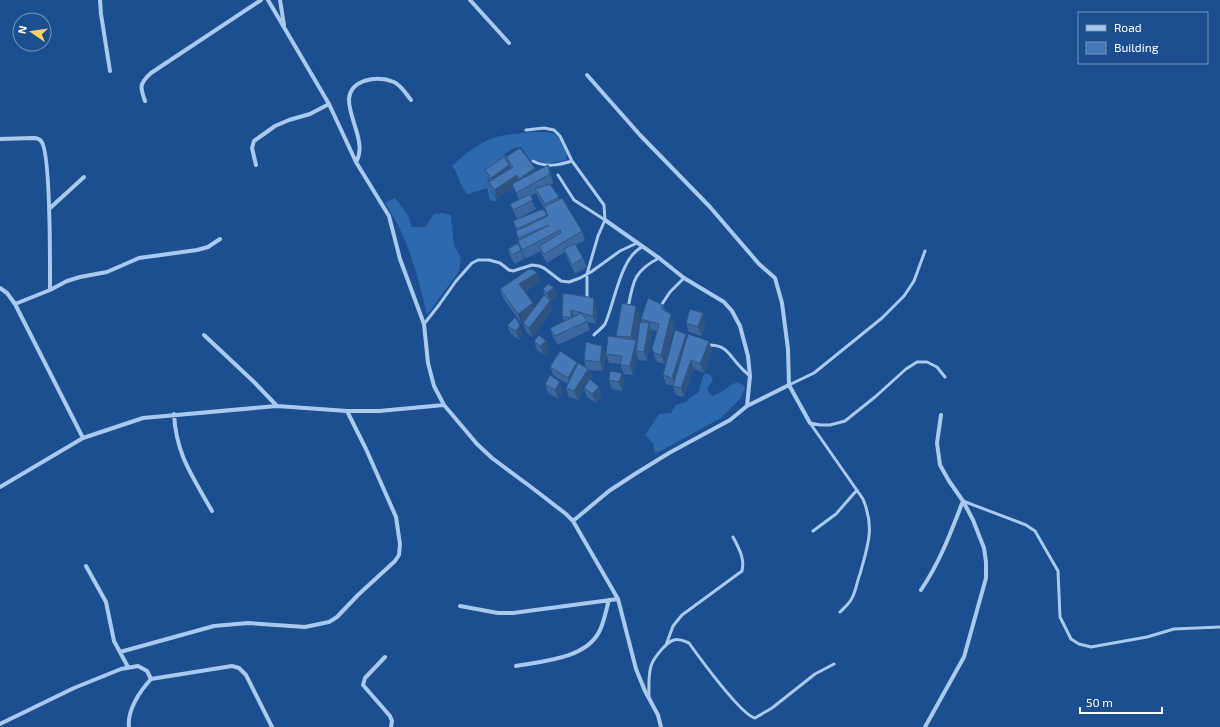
<svg xmlns="http://www.w3.org/2000/svg" width="1220" height="727" viewBox="0 0 1220 727" font-family="'Exo 2',sans-serif">
<rect width="100%" height="100%" fill="#1b4f8f"/>
<path fill="#2e69ad" d="M532,132C548,132 557,130 564,147C566,152 568,155 566,160L547,164L539,161L530,160L521,147L514,148L504,154L509,161L507,165L487,178L492,189L491,191L497,200L494,202L490,200L487,188L471,193L469,195C459,188 460,175 452,166C463,155 484,139 500,136C510,134 521,133 532,132Z
M395,198L408,215L412,227H425L434,214L442,213L451,215L454,245L461,258L459,271L427,315C418,276 408,237 385,203Z
M704,374H709L713,379L707,390L712,396C722,393 728,386 737,382L744,386L745,388L740,399L721,418L655,454L653,443L645,435L659,414L671,413L676,405L686,402L691,397L698,393Z"/>
<g fill="none" stroke-linecap="round" stroke-linejoin="round">
<path stroke="#a9c9ee" stroke-width="3" d="M526,130L544,128L554,130L560,136L572,161L604,205L605,220L598,236L587,274V300
M533,161C546,168 559,165 572,161
M558,175L574,200L605,220
M660,307L670,292L684,278
M628,308C633,281 634,271 659,258
M424,324L439,305L456,281L472,263L478,260H489L500,263L509,270L513,271L532,265L539,266L544,268L561,281L569,282L580,278L591,272L620,251L637,243
M594,335C597,332 602,328 605,324C615,302 620,258 642,247
M708,345C724,345 727,351 736,362C740,367 745,372 750,376
M789,385L814,373L882,318L904,296L914,281L925,251
M810,423L863,499C875,528 868,545 860,574C857,581 856,591 852,598C850,603 844,608 840,612
M810,423L820,425H830L845,421L875,397L906,369L917,362H927L937,367L945,377
M963,501L1026,525L1035,531L1058,571L1060,617L1071,639L1079,644L1091,647L1147,637L1174,629L1220,627
M813,531L836,514L857,490
M666,645L673,626L682,615L742,571C745,558 739,549 733,537
M649,698C649,688 648,676 651,666C653,659 666,642 674,640C679,638 684,641 689,643C699,657 741,715 755,718L772,708L815,674L834,664"/>
<path stroke="#a9c9ee" stroke-width="4" d="M100,0L101,14L110,71
M268,0L329,104L356,162L389,216L400,259L424,324L428,363L434,386L444,405L477,444L492,458L531,487L566,514L573,521L618,599L636,669L645,691L658,715L661,727
M280,0L284,25
M470,0L509,43
M587,75L640,135L710,207L759,264L775,278L782,303L788,349L789,385
M145,101C140,87 139,84 151,73L261,0
M0,139L33,138C35,138 39,138 41,141C51,151 50,269 50,290L15,304L83,438
M356,162C372,136 327,95 364,81C374,78 384,78 394,82C402,86 406,94 411,100
M256,165L252,148L254,141L275,126L289,120L310,114L329,104
M49,209L84,177
M605,220L659,258L684,278L724,302L732,311L740,326L748,356L750,376L747,406
M0,288L7,293L15,304
M50,290L67,281L80,277L107,272L139,258L197,250L208,247L220,239
M204,335L254,382L277,406
M174,414C176,455 193,477 212,511
M0,487L83,438L143,418L277,406L347,411H379L444,405
M573,521L609,491L635,474L669,453L730,420L747,406L789,385L810,423
M86,566L106,602L114,641L128,667
M921,590C940,562 951,532 963,501
M460,606L498,613H513L618,599
M120,652L214,626L248,623L305,627L329,622L337,617L358,595L395,561L399,555L400,544L396,517L366,449L347,411
M385,657L365,678L363,685L390,716L392,721L391,727
M516,666C542,661 585,659 599,632C604,623 606,610 609,600
M0,724L74,688L121,669L138,666L147,671L151,679
M129,727C127,710 140,691 151,679L232,666L239,668L246,675L272,727
M925,727L964,657L986,578V562L984,548L973,520L963,501L949,481L940,465L937,443L941,415"/>
</g>
<path fill="#3a679d" d="M506,157L535,168L536,171L551,173L553,183L550,185L559,199L582,231L585,240L576,245L583,258L587,267L575,274L567,258L565,252L547,263L542,255L541,251L525,259L518,241L519,240L516,231H517L513,221L544,210L548,217L545,209L538,198L536,193L530,196L536,209L517,219L510,204L519,200L514,188L497,198L492,191L489,182L490,181L485,170L510,169L511,168L510,166Z
M518,243L524,259L515,264L511,258L508,249Z
M541,281L525,292L533,303L534,308L545,297L543,289L554,287L557,296L550,302L553,310L532,337L526,332L523,323L526,319L521,323L503,298L500,289Z
M563,293L597,307L596,324L587,322L590,330L558,345L553,337L550,328L564,321L562,316Z
M663,305L665,310L675,323L665,364L657,362L655,358L652,349L657,331L651,330L652,332L647,361L639,360L637,356L633,375L624,374L620,364L609,363L606,354L617,337L616,336L640,315L636,340L637,344L642,322L641,319Z
M703,313L706,322L702,336L689,332L686,323Z
M507,326L523,334L519,340L511,334Z
M687,338L712,350L704,373L694,369L684,397L676,395L673,386L666,384L663,375Z
M534,341H546L549,350L544,355L537,350Z
M602,346L606,355L603,371L589,370L592,377L590,380L602,396L596,403L587,397L584,389L578,400L569,397L566,388L568,384L554,376L550,367L577,362L578,363L586,367L584,360Z
M609,380L625,382L622,391L612,389Z
M545,384L564,391L558,399L548,393Z"/>
<path fill="#305480" d="M509,165L512,174L494,187L491,178Z
M548,165L551,173L553,183L550,174Z
M535,168L538,177L523,188L519,179Z
M517,175L520,184H512L514,188L497,198L494,190Z
M537,273L541,281L523,293L519,284Z
M554,287L557,296L550,302L553,310L532,337L529,328L550,301L547,293Z
M594,298L597,307L596,324L593,316Z
M533,303L536,312L521,323L518,314Z
M636,306L640,315L636,340L639,349L636,351L637,356L633,375L630,366L634,345L631,337Z
M571,310L575,319L571,318Z
M703,313L706,322L702,336L698,327Z
M671,314L675,323L665,364L661,355Z
M649,323L652,332L647,361L644,352Z
M520,325L523,334L519,340L516,331Z
M686,334L689,343L675,387L672,378Z
M546,341L549,350L544,355L540,346Z
M709,341L712,350L704,373L700,364Z
M602,346L606,355L603,371L600,362Z
M691,360L694,369L684,397L681,388Z
M577,362L581,371L572,387L568,378Z
M588,369L592,377L578,400L574,391Z
M622,373L625,382L622,391L619,382Z
M560,382L564,391L558,399L555,390Z
M599,387L602,396L596,403L592,394Z"/>
<path fill="#4478b7" stroke="#305480" d="M520,148L535,168L519,179L517,175L494,190L489,182L513,167L506,157Z
M504,157L509,165L491,178L485,170Z
M548,165L550,174L516,193L512,184Z
M550,184L559,197L545,204L535,189Z
M530,194L533,200L513,210L510,204Z
M562,198L582,231L544,254L539,246L561,233L560,230L522,250L518,241L549,225L518,238L516,231L548,216L544,207Z
M540,210H544L547,215L517,229L513,221Z
M518,243L521,250L512,255L508,249Z
M575,244L583,258L572,265L564,249Z
M529,269L534,270L537,273L519,284L533,303L518,314L500,289Z
M548,284L554,287L547,293L543,289Z
M563,293L594,298L593,316L571,310V318L562,316Z
M544,295L550,301L529,328L523,323Z
M648,298L663,305L662,309L671,314L661,355L654,353L652,349L659,324L641,319Z
M622,303L636,306L631,337L616,336Z
M690,309L703,313L698,327L686,323Z
M582,313L587,321L555,336L550,328Z
M515,317L520,325L516,331L507,326Z
M640,322L649,323L644,352L636,351Z
M675,330L686,334L672,378L663,375Z
M688,334L709,341L700,364L691,360L681,388L673,386Z
M539,335L546,341L540,346L534,341Z
M608,336L636,340L630,366L620,365L622,356L606,354Z
M586,342L602,346L600,362L584,360Z
M560,351L577,362L568,378L550,367Z
M578,363L588,369L574,391L566,388Z
M610,371L622,373L619,382L609,380Z
M550,375L560,382L555,390L545,384Z
M590,379L599,387L592,394L584,388Z"/>
<rect x="1078" y="12" width="130" height="52" fill="#1b4f8f" stroke="#7695bc"/>
<rect x="1086" y="25" width="20" height="6" fill="#a9c9ee" stroke="#7695bc"/>
<text x="1114" y="32" font-size="12" fill="#ffffff">Road</text>
<rect x="1086" y="42" width="20" height="12" fill="#4478b7" stroke="#7695bc"/>
<text x="1114" y="52" font-size="12" fill="#ffffff">Building</text>
<g transform="translate(32 32) rotate(283)"><circle r="19" fill="#1b4f8f" stroke="#7695bc"/>
<path d="M0-3L7 15L0 10L-7 15Z" fill="#ffd166"/>
<text y="-6" font-size="11" font-weight="bold" text-anchor="middle" fill="#ffffff">N</text>
</g>
<path d="M1080 707v6h82v-6" fill="none" stroke="#ffffff" stroke-width="2"/>
<text x="1086" y="707" font-size="12" fill="#ffffff" stroke="#1b4f8f" stroke-width="3" paint-order="stroke">50 m</text>
</svg>
